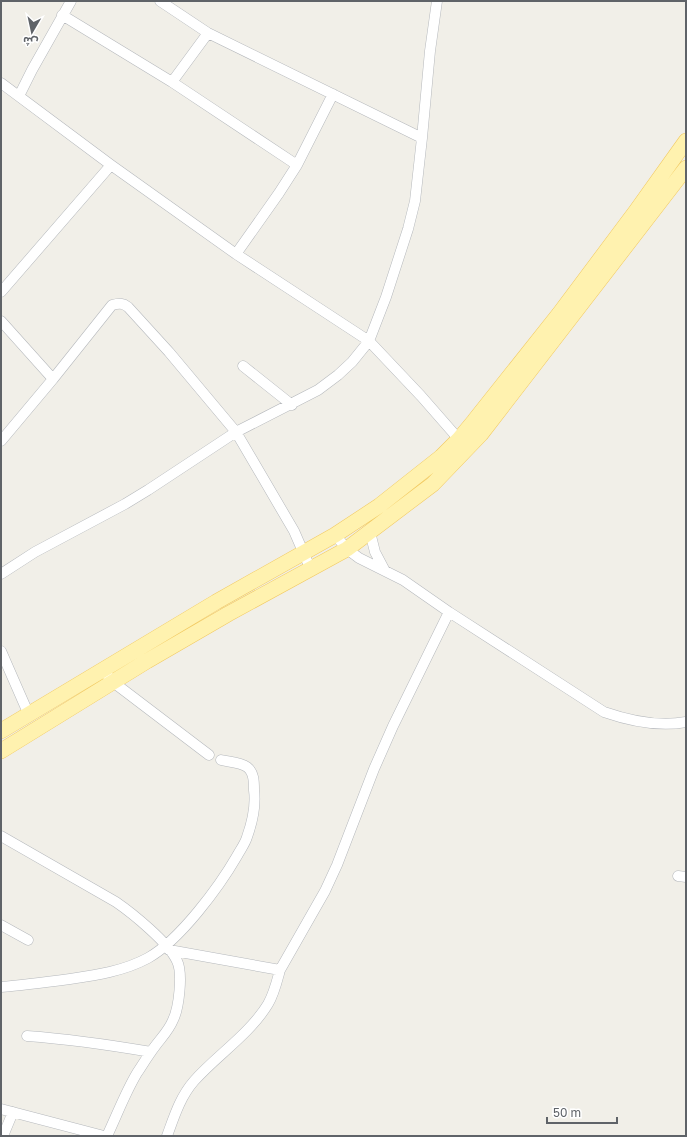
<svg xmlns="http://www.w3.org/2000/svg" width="687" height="1137" viewBox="0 0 687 1137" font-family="'Golos Text','Noto Sans Arabic',sans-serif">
<rect width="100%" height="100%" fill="#f1efe8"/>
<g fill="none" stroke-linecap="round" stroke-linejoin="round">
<defs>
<path id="street" d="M160,1L208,33L422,138
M62,15L172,82L297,165L279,193L236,254
M172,82L208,33
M1,83L111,165L236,254L369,341L421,396L463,444
M19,96L32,70L71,1
M297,165L333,94
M1,292L111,165
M1,321L53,379
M243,366L292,405
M1,441L53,379L112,305C119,303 123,303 128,307L169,352L236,432L294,531L311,570
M370,532L375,552L385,571
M335,535L347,549L359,558L403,580L449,612L604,712C630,721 660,727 686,722
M1,574L35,552L125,504L148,490L236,432L318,390L338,375L352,362L369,341L386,297L408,229L415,201L422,138L430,51L437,1
M1,651L29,715
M103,670L113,682L209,755
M1,836L116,902C132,913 169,943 177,961C183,973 179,1008 173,1020C169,1030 162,1037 156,1045C149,1054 143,1064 137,1073C125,1093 117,1115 107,1136
M678,876L686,877
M1,925L28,940
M169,950L280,970L325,891L337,865L374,769L393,726L449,612
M1,987C24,985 47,982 70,979C97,975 124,971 148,958C180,940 219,887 237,856C240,850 245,844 247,837C252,823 256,805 254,790C254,782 254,772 247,767C240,762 229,762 221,760
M27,1036C69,1039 110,1045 151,1052
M1,1109L104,1136
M3,1136L13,1112
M167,1136C174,1117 180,1097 194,1081C217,1055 249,1035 268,1004C274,994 277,981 280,970"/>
<path id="primary" d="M1,731L216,602L335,535L379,506L441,457L459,439L474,421L559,314L636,211L686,141
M1,751L147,661L228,614L347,549L433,484L481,434L686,168"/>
</defs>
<use href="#street" stroke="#b5b8bc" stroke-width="11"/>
<use href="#primary" stroke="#f2c960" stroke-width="16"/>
<use href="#street" stroke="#fff" stroke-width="10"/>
<use href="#primary" stroke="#fff2af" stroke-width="15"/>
</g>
<rect width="687" height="1137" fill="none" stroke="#5f6368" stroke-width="4"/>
<g transform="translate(32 32) rotate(189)" stroke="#ffffff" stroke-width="3" paint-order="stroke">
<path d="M0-3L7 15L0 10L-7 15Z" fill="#5f6368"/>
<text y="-6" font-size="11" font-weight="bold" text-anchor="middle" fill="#5f6368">ش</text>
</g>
<path d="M547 1117v6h70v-6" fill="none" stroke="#5f6368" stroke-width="2"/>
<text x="553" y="1117" font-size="12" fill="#5f6368" stroke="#ffffff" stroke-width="3" paint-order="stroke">50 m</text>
</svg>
